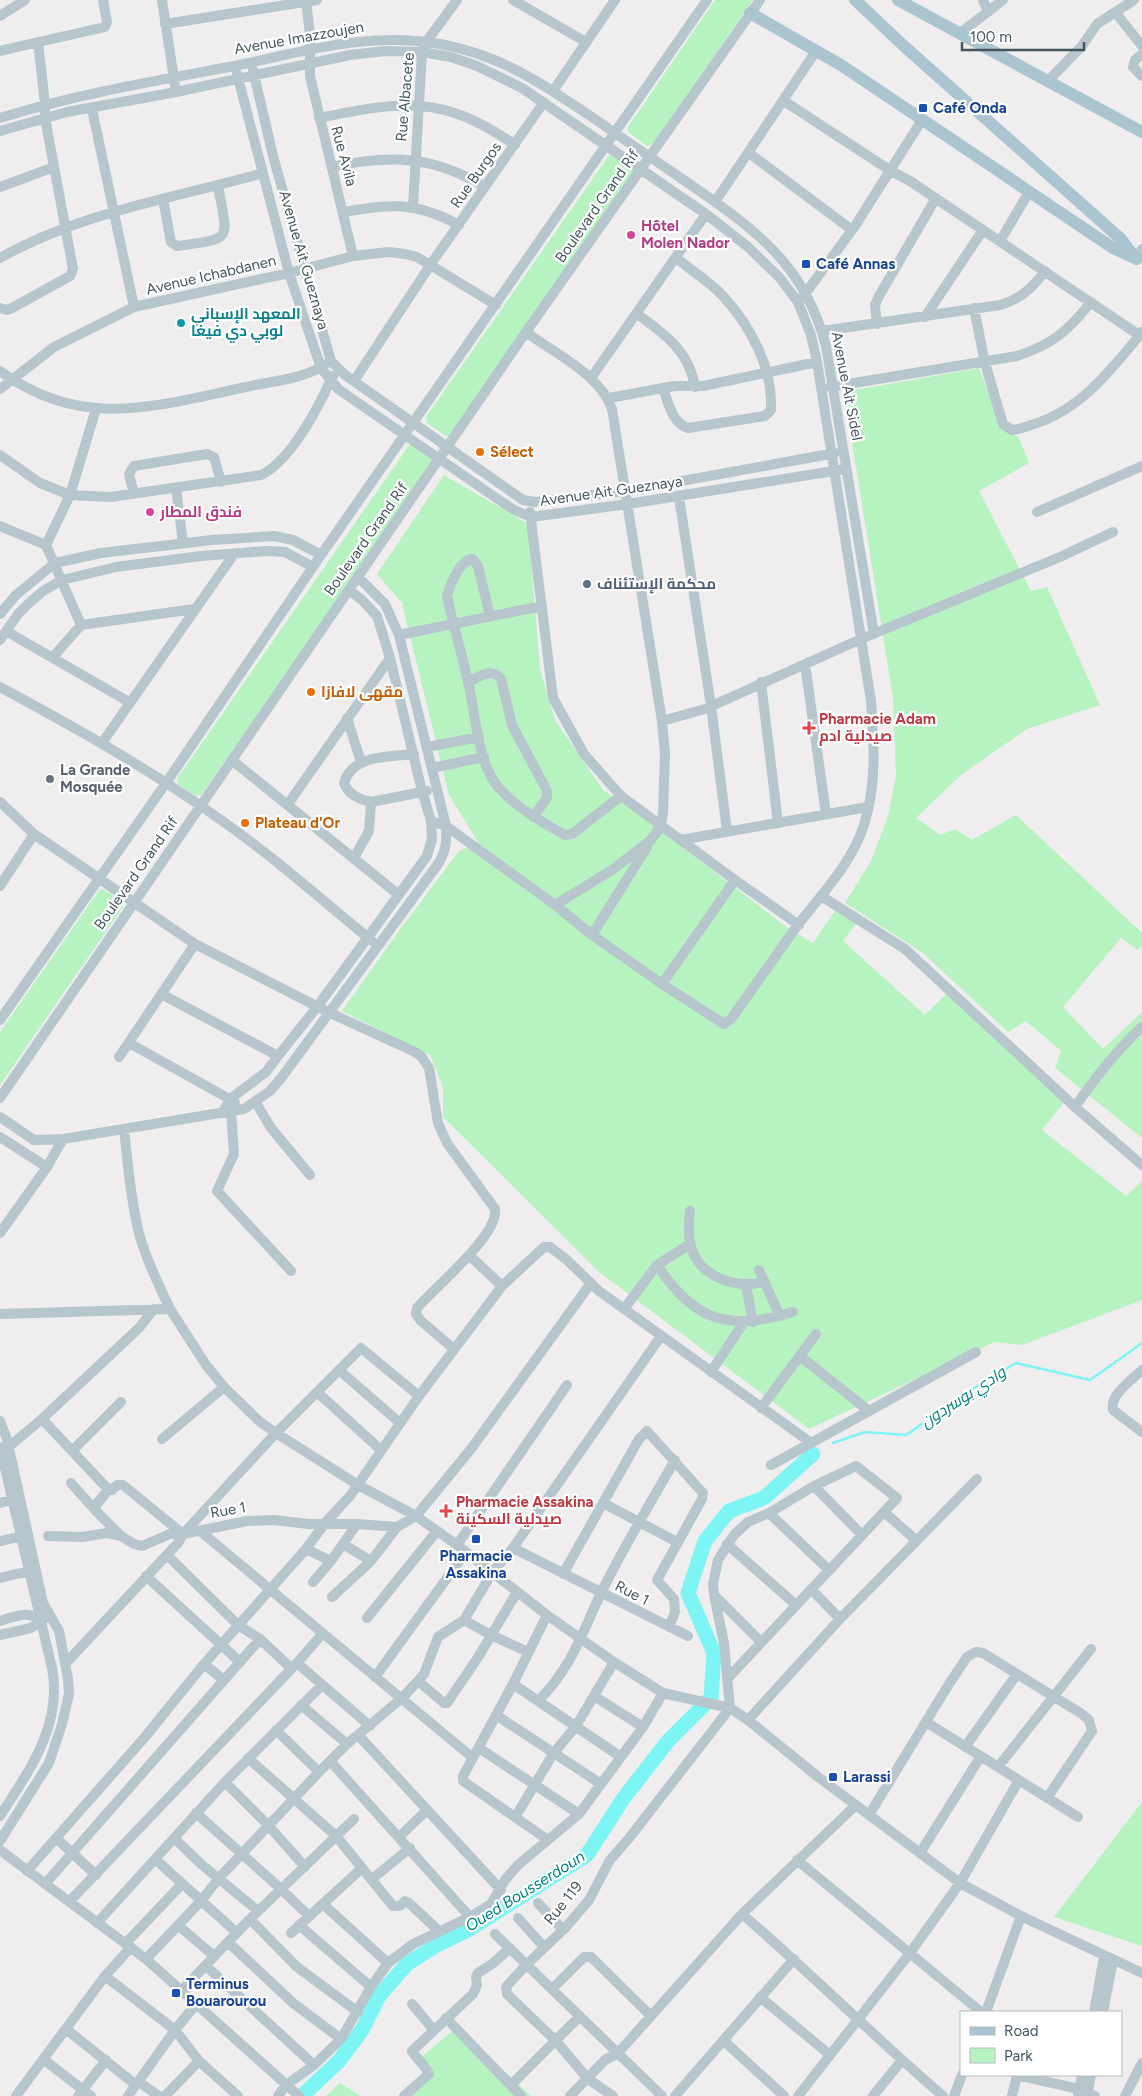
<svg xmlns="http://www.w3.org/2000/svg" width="1142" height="2096" viewBox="0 0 1142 2096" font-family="Figtree,Cairo,sans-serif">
<rect width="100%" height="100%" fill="#f0edee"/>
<path fill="#b6f3c1" d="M715,0H753L653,144L647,146L628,132V127Z
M610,154L634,169V172L450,436H446L427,423L426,417Z
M979,368L1003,429L1019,438L1029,463L979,491L1031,591L1047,587L1100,705L1027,729L961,775L916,818L940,835L955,829L972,840L1016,815L1142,933V946L1138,950L1121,938L1063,1007L1103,1049L1142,1012V1138L1055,1068L1061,1051L1026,1021L1008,1032L923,953L845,903L871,861L888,816L896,775L893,698L844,392Z
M410,444L432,458V464L202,794L196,796L178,784L177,779Z
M444,475L528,524L540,669L555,720L603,790L650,822L789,929L813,943L837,908L858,921L843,941L925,1015L948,992L1065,1101L1042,1130L1126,1196L1142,1181V1300L1022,1345L995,1342L809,1429L599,1272L443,1117V1087L430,1055L342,1011L399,931L459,851L478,842L449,795L402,603L377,574Z
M100,889H103L123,901V907L0,1085V1032Z
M1142,1802V1946L1054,1917Z
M457,2027L531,2096H402L427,2075L419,2059Z
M340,2083L361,2096H326Z"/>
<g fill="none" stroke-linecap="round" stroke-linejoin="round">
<path stroke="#7ef5f5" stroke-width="2.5" d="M833,1443L865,1432L906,1435L974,1388L1016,1363L1090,1380L1142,1343"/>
<path stroke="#7ef5f5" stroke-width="15" d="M302,2096L339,2061L362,2030L379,1996L407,1964L437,1945L468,1930L587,1855L623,1799L668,1741L711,1698L714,1653L688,1593L705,1541L729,1511L764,1498L813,1454"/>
<path stroke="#b7c6cc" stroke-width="10" d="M162,0L176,92
M306,0L310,35V76L353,256
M513,0L586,42
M983,0L988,12
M1115,12L1142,46
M0,16L25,0
M165,24L317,0
M959,34L1003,0
M0,51L105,27L107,22L103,0
M1142,54L1135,60L1133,67L1142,76
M253,70L273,156L331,361L345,375L523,500L535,502L627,491L835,453
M237,74L289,273L321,368L338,389L502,502L514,510L531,517L628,504L840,470
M1048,81L1082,46L1097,24L1134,0
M553,91L615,0
M784,101L891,171L910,181L1139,335
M92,109L134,307
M0,118C76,94 155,81 234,66C321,48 396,23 484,56C523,70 557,94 592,117C619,136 647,155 675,174C745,223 803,257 826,346L874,634
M319,118C402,101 442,94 515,145
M0,131L67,112L176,92L350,55L386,51L422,52L451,57L477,66L522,88L706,214L748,247L779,277L798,302L811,335L817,362L871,701C874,743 877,784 864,825C852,863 821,895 797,926C775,957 753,988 731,1019L724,1024L662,984L592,935L555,905L446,826L431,821
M749,153L852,230
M332,167C390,154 434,156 485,187
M0,187L54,167
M163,199L171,242L177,246C234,238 228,242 218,186
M715,202L816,51
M413,207L422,52L427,41L457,0
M344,212C390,203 417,202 459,225
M1000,241L1029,192
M0,258C81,212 175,198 263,173
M1137,259L1142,249
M802,298L855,226L922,120
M0,308L7,310L12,308L70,276L73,269L45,118V104L38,42
M974,308L985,363L1003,424L1012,430C1018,430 1025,427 1031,425C1080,411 1111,370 1142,332
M637,314C665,334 689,351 695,387
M925,317L983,230
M877,324L875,305L879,296L936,198
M822,331L1000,305C1021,299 1032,288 1045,271
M526,332C554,353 601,375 612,409L662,721L665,753L663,813L661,826L651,840L612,870L555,905
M0,371C83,431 155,406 246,387C271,381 305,379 326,364
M591,378L706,214
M354,381L431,264L544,102
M830,387L1017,356C1052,345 1069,330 1091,302
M663,388C668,402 672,423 688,428L765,416L771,410C773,367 750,325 722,295C709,281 691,271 677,258
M0,389L54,347L134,307L289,273L353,256L389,252L405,254L417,257L496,305
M609,398L674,386H703L817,362
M0,455L40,483L70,495L111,497L261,475C285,464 309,424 321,400C326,392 328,383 333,376
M176,488L183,543
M134,494L129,474L134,466L207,454L214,457L221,482
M679,497L711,706L727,831
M530,512L553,698L584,754L621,796L735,880L799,925
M1037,512L1142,466
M0,526L46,545L81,625
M46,545L70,495L96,409
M0,614L16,595L55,563L101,553L212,540L274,536L293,540L321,555
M490,616L478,566L473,559C460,559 450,585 447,596C453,625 462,654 468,682C476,715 477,763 499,788C517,808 542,822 565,835L572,834L621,796
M6,631L129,702
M399,635L542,606
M0,640L18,614L29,603L43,591L62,580L116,567L201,556L267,551L285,552L313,567
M53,657L81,625L194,609
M805,664L826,814
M468,682C479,677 491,667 501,679L512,725L547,791V798L533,817
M761,682L778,823
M0,687C76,728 151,770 221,820C274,857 322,900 372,941
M347,718L361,762
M662,721L705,709L861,639L1060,557L1113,532
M102,743L234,554
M427,747L479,737
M233,761L399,895
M432,768L484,757
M0,802L34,834L195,944L330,1013L413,1051L421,1056L429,1068L438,1123L447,1143L495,1209C499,1235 435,1287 417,1308L416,1314L421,1321L454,1349
M371,802L427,791
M288,804L390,658
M680,840L868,807
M354,858L369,831L371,802C360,800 348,794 344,783C352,754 390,757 414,754
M0,886L34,834
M821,896L905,949L1075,1107L1142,1165
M592,935L647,847
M662,984L735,880
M163,995L278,1056
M0,1020L166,783L321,555L707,0
M129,1043L235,1102
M119,1057L195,944
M0,1098L526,332L760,0
M255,1101L271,1128L310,1175
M1075,1107C1095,1078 1116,1051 1142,1027
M231,1111L234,1154L217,1191L291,1271
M223,1112L230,1099L266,1072L278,1056L317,1007L427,856L432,839L431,821L422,791L390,658L377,616L362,600L349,590
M0,1117L34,1140L63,1139L244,1109L270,1091L282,1077L438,864C446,851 447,841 446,826L399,635L385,604L358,577
M124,1129C128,1165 131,1202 140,1237C147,1262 159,1285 170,1309
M0,1137L47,1167
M690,1211C689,1221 688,1231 690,1242C696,1277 735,1289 765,1282
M0,1233L47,1167L63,1139
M469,1255L502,1286L544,1247H550L567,1260L599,1291L810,1442
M657,1265C695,1322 728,1331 793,1312
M759,1270L780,1316
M746,1285L753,1322
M624,1309L657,1265L690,1244
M0,1314L170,1309L206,1365L224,1387L259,1421L276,1433L358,1485L416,1516L457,1545L547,1615L614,1662L663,1693L730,1708L748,1720L817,1776L960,1883L1021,1916L1142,1973
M800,1356L869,1411
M339,1370L400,1423
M1142,1370C1132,1380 1109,1395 1113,1410L1142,1432
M711,1372L744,1322
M317,1392L381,1450
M761,1408L816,1334
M42,1419L106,1487L112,1490L117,1485H123L183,1534
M0,1421L7,1439L43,1603L59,1631L68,1679L69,1694L62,1724L49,1763L0,1841
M162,1439L224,1387
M0,1447L52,1668C63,1725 29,1771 0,1816
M6,1449L42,1419L139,1328L154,1309
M72,1451L121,1402
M771,1465L976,1352
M71,1483L96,1511
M814,1486L862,1535
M109,1489L96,1505V1511L119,1534
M0,1503L17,1499
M603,1503L677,1542
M884,1512L916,1540
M769,1513L829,1570
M200,1531L473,1758
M48,1536L82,1537L107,1533L121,1536L134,1544L142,1546L170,1534H183L247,1521L274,1520L309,1524H357L397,1527L416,1516L471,1449L591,1283
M0,1541L27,1535
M343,1544L371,1561
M727,1544L796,1605
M457,1545L567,1385
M513,1548L688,1636
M306,1549L331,1561L357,1524
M167,1555L238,1625L260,1639L291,1668
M563,1574L639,1439L647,1431L703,1493L702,1499L657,1580L674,1599L675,1612L669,1627
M146,1576L240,1662
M0,1578L34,1570
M313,1582L331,1561
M811,1589L840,1619
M714,1595L761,1642
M332,1597L371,1561L397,1527
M547,1615L513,1684L463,1776V1781L548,1840
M367,1618L437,1531
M464,1620L491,1635L528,1652
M0,1621C13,1617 28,1610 40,1620
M0,1635L31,1628L44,1619
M297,1663L370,1726
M65,1664L178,1543L183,1534L276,1433L361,1348L419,1396
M204,1664L224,1680
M375,1677L466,1552
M728,1678L897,1498L856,1466L814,1486L769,1513L748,1522L734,1535L718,1560L713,1584L714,1595L724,1643L730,1708
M418,1681L444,1703H447L477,1659L517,1592
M513,1684L621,1757
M594,1696L643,1727
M538,1701C571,1669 582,1633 601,1593C623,1548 650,1504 675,1460
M301,1705L347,1744
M496,1715L601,1784
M748,1720L840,1619L977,1479
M926,1722L1078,1817
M276,1730L319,1772
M359,1736L501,1890
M965,1747L1017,1674
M479,1748L579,1814
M248,1758L336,1836L393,1906H400L405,1901L409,1903L439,1931
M331,1762L470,1917
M998,1767L1091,1649
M225,1782L268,1825L305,1867
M196,1813L281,1889L309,1916
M869,1815L949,1684L967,1657L976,1652L983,1653L1082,1714L1089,1720L1092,1731L1047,1798
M516,1816L553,1754L576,1726L614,1662
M399,1837L427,1810
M174,1838L201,1864L258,1911
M57,1839L96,1875
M0,1850L146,1959L299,2096
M920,1853L981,1756
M155,1859L236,1932
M797,1860L981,2012
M27,1871L145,1737L204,1664L306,1549L325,1523L350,1496L419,1396L502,1286
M372,1879L410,1848
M45,1884L260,1639
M69,1902L297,1663L323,1633
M538,1903L563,1930
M324,1905L388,1963
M742,1914C811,1973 874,2037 943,2096
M518,1918L544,1947
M250,1919L297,1967L358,2012
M97,1923L225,1782L322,1685
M299,1925L371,1987
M179,1926L214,1956
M291,1933L362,1868
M495,1934L662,2096
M126,1943L182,1884
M229,1943L293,2003L341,2039
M146,1959L201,1901L219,1878L319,1772L347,1744L402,1698L418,1681L424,1674L438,1637L464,1620L492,1573L513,1548L661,1336
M206,1966L314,2065
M105,1976L175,2030L199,2061L238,2096
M552,1989L584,1957H591L651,2016
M182,1990L250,1919L354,1819
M760,1997L830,2055
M412,2004L433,2029
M986,2012L1021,1916
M1094,2012L1104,1957
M1103,2012L1113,1960
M446,2018L521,2096
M66,2029L136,2085
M724,2041L784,2096
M43,2059L91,2096
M1016,2075L1079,2089L1095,2096
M139,2082L159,2096
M511,2085L580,2016
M16,2096L105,1976L131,1947
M78,2096L106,2060
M128,2096L175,2030L197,2003
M165,2096L199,2061
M278,2096L286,2085L314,2065L341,2039L371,1987L388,1963L413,1944L470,1917L491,1904L505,1880L518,1865L579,1814L643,1727L663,1693
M404,2096L429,2074C425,2065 417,2059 412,2051L473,1994L477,1985L476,1977L478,1973L492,1964L510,1948
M570,2096L605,2060L618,2053L742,1914L856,1805
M613,2096L588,2079L556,2041L507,1994L506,1987L526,1965L566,1927L589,1900L610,1860L630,1837L730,1708
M675,2096L794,1959
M798,2096L910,1953L960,1883L1019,1780
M873,2096L902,2060
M954,2096L962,2075
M1012,2096L1017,2075
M1078,2096L1082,2075
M1087,2096L1091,2075
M1125,2096L1142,2063"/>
<path stroke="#aac5d0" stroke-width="12" d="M855,0L905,47L1121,239L1136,259
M898,0L1142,132
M750,13L841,65L1113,248L1137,259"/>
</g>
<g fill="#1a4fb4" stroke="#fff" stroke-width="2">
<rect x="918" y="103" width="10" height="10" rx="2.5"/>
<rect x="801" y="259" width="10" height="10" rx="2.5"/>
<rect x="471" y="1534" width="10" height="10" rx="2.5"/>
<rect x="828" y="1772" width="10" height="10" rx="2.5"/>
<rect x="171" y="1988" width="10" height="10" rx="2.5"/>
</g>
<g fill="#d1479c" stroke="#fff" stroke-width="2">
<circle cx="631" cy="235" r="5"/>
<circle cx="150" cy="512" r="5"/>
</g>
<circle fill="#0f9aa8" stroke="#fff" stroke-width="2" cx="181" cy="323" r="5"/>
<g fill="#e8710a" stroke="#fff" stroke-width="2">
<circle cx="480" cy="452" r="5"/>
<circle cx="311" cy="692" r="5"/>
<circle cx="245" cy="823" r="5"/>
</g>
<circle fill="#5c6f8a" stroke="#fff" stroke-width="2" cx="587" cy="584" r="5"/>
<g fill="#e0444e" stroke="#fff" stroke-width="2">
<path d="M806.5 720.5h5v5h5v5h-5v5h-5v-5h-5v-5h5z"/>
<path d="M443.5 1503.5h5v5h5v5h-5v5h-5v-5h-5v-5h5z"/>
</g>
<circle fill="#6b7280" stroke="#fff" stroke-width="2" cx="50" cy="779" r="5"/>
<g text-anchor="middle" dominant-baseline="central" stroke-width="4.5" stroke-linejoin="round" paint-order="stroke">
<g font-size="15" fill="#44565d" stroke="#fff">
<text transform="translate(299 38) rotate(-10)">Avenue Imazzoujen</text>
<text transform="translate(405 97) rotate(-85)">Rue Albacete</text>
<text transform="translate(344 156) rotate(75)">Rue Avila</text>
<text transform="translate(476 175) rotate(-55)">Rue Burgos</text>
<text transform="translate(597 206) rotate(-55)">Boulevard Grand Rif</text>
<text transform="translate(304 260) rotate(74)">Avenue Ait Gueznaya</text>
<text transform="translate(211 275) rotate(-13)">Avenue Ichabdanen</text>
<text transform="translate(847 386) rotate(79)">Avenue Ait Sidel</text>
<text transform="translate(611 491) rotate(-8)">Avenue Ait Gueznaya</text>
<text transform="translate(366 539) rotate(-55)">Boulevard Grand Rif</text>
<text transform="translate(136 873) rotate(-55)">Boulevard Grand Rif</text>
<text transform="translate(228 1510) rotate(-10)">Rue 1</text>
<text transform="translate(632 1593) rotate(27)">Rue 1</text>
<text transform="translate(563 1903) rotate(-51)">Rue 119</text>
</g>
<g font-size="15" font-weight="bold" fill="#164399" stroke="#fff" text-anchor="start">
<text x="933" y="108">Café Onda</text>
<text x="816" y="264">Café Annas</text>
<text x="476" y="1556" text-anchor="middle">Pharmacie<tspan x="476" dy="17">Assakina</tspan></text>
<text x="843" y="1777">Larassi</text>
<text x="186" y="1984">Terminus<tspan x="186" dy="17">Bouarourou</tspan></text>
</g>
<g font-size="15" font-weight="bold" fill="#b23c85" stroke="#fff" text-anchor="start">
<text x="641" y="226">Hôtel<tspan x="641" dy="17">Molen Nador</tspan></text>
<text x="160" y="512">فندق المطار</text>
</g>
<g font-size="15" font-weight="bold" fill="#0d838f" stroke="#fff" text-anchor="start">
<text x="191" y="314">المعهد الإسباني<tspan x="191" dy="17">لوبي دي فيغا</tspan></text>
</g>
<g font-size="15" font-weight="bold" fill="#c56008" stroke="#fff" text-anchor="start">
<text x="490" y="452">Sélect</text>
<text x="321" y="692">مقهى لافازا</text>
<text x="255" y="823">Plateau d'Or</text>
</g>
<g font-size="15" font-weight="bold" fill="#4e5e75" stroke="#fff" text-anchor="start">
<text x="597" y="584">محكمة الإستئناف</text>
</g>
<g font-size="15" font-weight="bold" fill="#be3a42" stroke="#fff" text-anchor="start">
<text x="819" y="719">Pharmacie Adam<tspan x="819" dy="17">صيدلية ادم</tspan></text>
<text x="456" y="1502">Pharmacie Assakina<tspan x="456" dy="17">صيدلية السكينة</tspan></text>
</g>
<g font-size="15" font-weight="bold" fill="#5b616d" stroke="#fff" text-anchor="start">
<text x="60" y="770">La Grande<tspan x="60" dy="17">Mosquée</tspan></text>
</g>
<g font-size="16" font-style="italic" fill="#058283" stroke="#fff">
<text transform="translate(963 1397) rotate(-33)">وادي بوسردون</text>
<text transform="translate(525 1891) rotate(-32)">Oued Bousserdoun</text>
</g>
</g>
<rect x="960" y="2011" width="162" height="65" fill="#ffffff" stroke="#b4bbbe"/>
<rect x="970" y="2027" width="25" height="8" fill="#aac5d0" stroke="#b4bbbe"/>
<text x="1004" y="2036" font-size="15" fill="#44565d">Road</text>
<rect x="970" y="2048" width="25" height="15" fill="#b6f3c1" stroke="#b4bbbe"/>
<text x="1004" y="2061" font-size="15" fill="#44565d">Park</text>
<path d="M962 42v8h122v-8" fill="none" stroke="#44565d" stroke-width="2.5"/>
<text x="970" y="42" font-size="15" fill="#44565d" stroke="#ffffff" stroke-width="4" paint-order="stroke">100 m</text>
</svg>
